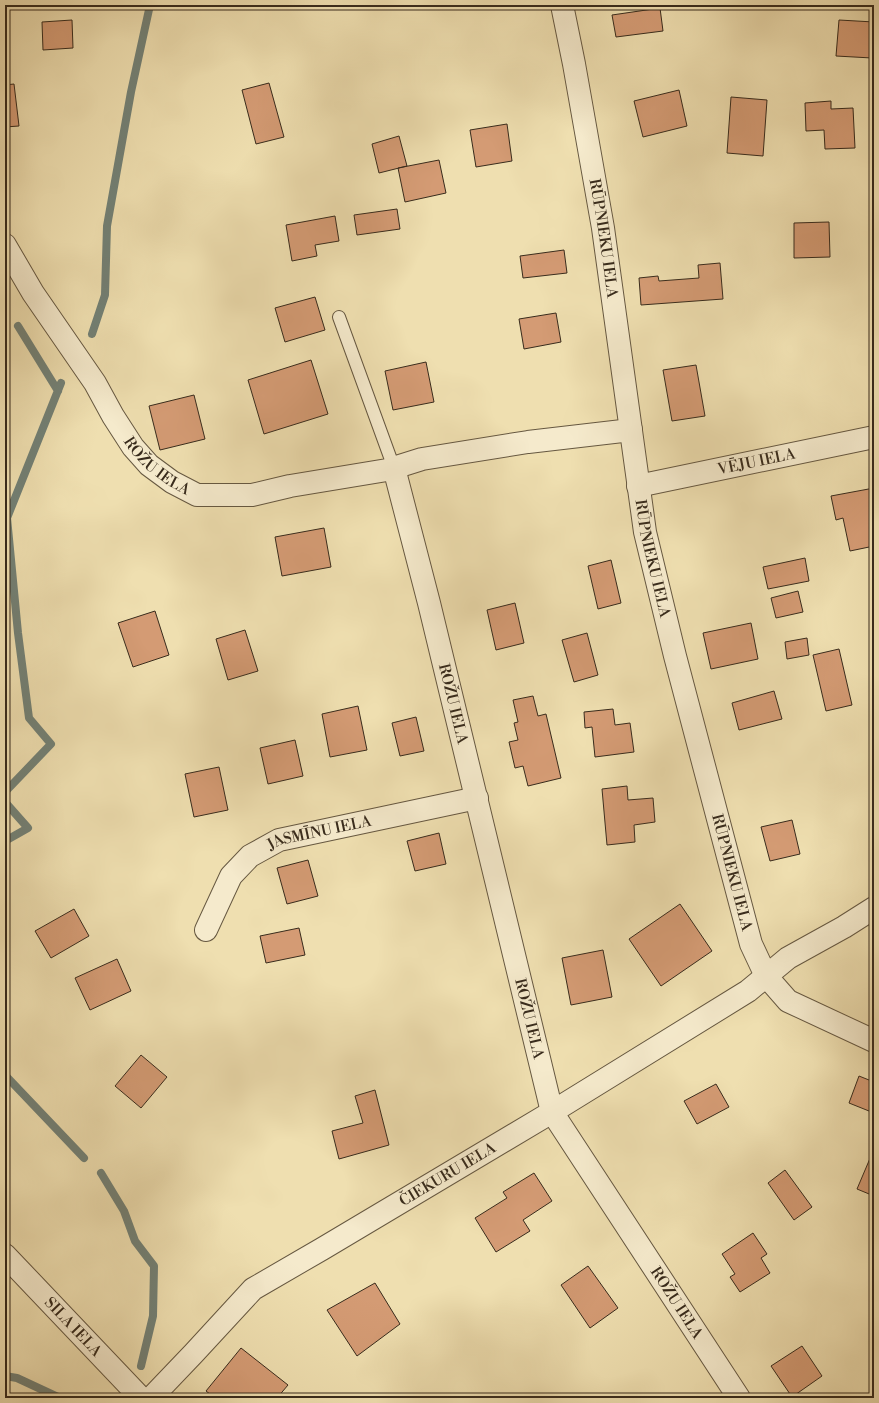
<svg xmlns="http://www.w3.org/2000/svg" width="879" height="1403" viewBox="0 0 879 1403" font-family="'Libre Bodoni',serif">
<rect width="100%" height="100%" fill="#efdfb0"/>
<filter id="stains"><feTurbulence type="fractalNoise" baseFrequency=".005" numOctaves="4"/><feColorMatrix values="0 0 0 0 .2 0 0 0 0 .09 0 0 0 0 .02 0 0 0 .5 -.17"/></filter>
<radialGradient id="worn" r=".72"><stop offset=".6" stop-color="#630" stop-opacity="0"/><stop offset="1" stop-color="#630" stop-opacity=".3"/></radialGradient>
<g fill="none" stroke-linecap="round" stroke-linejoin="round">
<path stroke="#738176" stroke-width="8" d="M18,326L58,391
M92,334L105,295L107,226L131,92L150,5
M5,792L51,744L29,718L18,633L7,518L61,383
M5,802L28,828L5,841
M5,1075L84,1158
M101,1173L124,1211L135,1241L154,1266L153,1316L141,1366
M5,1376L17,1378L60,1398"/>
</g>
<path fill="#d49b74" stroke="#382b1c" d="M660,8L663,31L616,37L612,15Z
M72,20L73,48L43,50L42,22Z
M839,20L874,22L872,58L836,56Z
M269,83L284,137L256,144L242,90Z
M14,84L19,126L5,127V85Z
M679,90L687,126L643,137L634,101Z
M731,97L767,100L763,156L727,153Z
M831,101V109L853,108L855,148L825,149L824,130L806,131L805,103Z
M507,124L512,161L476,167L470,130Z
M399,136L407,166L379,173L372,144Z
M439,160L446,193L405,202L398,168Z
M397,209L400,229L357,235L354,215Z
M335,216L339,241L315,245L317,256L292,261L286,225Z
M829,222L830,257L794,258V223Z
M564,250L567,273L523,278L520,256Z
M720,263L723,299L641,305L639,278L658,276L659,281L699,278L698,265Z
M315,297L325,330L285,342L275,308Z
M556,313L561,342L524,349L519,319Z
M311,360L328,414L264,434L248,380Z
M426,362L434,402L393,410L385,371Z
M696,365L705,416L672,421L663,370Z
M194,395L205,439L160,450L149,406Z
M874,488V546L850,551L843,518L836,520L831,496Z
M324,528L331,567L282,576L275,537Z
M805,558L809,581L768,589L763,567Z
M611,560L621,603L598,609L588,566Z
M798,591L803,612L776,618L771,598Z
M515,603L524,643L496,650L487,610Z
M155,611L169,655L133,667L118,623Z
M751,623L758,659L711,669L703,633Z
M245,630L258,671L228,680L216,639Z
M587,633L598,675L574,682L562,640Z
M807,638L809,655L787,659L785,642Z
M839,649L852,705L826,711L813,655Z
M774,691L782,719L739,730L732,703Z
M533,696L538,716L546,714L561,778L528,786L523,766L515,768L509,742L518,740L514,723L518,722L513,700Z
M358,706L367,750L330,757L322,714Z
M613,709L615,725L630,723L634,752L595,757L592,727L585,728L584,712Z
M416,717L424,751L400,756L392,723Z
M295,740L303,776L268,784L260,748Z
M219,767L228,810L194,817L185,774Z
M627,786L628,800L653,798L655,822L634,825L635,842L607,845L602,789Z
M792,820L800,854L770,861L761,827Z
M439,833L446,864L415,871L407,841Z
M308,860L318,896L287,904L277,868Z
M680,904L712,951L661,986L629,939Z
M74,909L89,936L51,958L35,931Z
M299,928L305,955L266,963L260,936Z
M603,950L612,997L571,1005L562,958Z
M117,959L131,991L90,1010L75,978Z
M141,1055L167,1077L141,1108L115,1086Z
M859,1076L874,1082V1113L849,1103Z
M716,1084L729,1107L697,1124L684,1101Z
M375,1090L389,1145L339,1159L332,1131L363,1123L355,1096Z
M874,1149V1196L857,1189Z
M785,1170L812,1207L794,1220L768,1183Z
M534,1173L552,1201L523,1220L530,1231L496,1252L475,1218L507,1198L503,1192Z
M753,1233L767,1254L761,1258L770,1273L740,1292L730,1277L735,1274L722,1254Z
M588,1266L618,1308L590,1328L561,1285Z
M375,1283L400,1324L357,1356L327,1310Z
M802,1346L822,1376L792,1397L771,1366Z
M241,1348L288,1385L277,1398H215L206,1391Z"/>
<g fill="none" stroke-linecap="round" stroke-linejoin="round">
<defs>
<path id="service" d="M339,317L394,468"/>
<g id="minor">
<path id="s1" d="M562,5L574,64L603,228L645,532L675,656L751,944L766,976L788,1001L874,1041"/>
<path id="s2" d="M5,245L33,293L95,383L113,416L133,447L149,465L172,482L197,495H252L290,486L387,470L422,459L528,442L631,430"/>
<path id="s3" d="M394,468L429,603L552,1112L739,1398"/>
<path id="s4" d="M638,486L874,437"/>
<path id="s5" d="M206,930L231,876L250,856L279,840L477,798"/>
<path id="s6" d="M5,1255L141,1398"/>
<path id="s7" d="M151,1398L194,1353L253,1289L322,1249L552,1112L748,991L788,958L844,927L874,908"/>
</g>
</defs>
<use href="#service" stroke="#665841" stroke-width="14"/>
<use href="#minor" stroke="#665841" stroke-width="24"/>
<use href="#service" stroke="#f5eacc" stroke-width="12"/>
<use href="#minor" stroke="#f5eacc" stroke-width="22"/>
</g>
<g text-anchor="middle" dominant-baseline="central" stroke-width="3" stroke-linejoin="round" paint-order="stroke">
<g font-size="15" fill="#382b1c" stroke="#f5eacc">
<text stroke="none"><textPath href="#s1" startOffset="237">RŪPNIEKU IELA</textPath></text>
<text stroke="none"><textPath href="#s4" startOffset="121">VĒJU IELA</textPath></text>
<text stroke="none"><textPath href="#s2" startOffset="270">ROŽU IELA</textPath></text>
<text stroke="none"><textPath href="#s1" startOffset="561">RŪPNIEKU IELA</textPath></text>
<text stroke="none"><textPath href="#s3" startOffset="243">ROŽU IELA</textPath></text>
<text stroke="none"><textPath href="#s5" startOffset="161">JASMĪNU IELA</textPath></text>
<text stroke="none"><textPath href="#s1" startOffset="885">RŪPNIEKU IELA</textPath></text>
<text stroke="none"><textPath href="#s3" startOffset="567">ROŽU IELA</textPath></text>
<text stroke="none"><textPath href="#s7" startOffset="375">ČIEKURU IELA</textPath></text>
<text stroke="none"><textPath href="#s3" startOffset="891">ROŽU IELA</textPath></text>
<text stroke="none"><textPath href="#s6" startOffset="99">SILA IELA</textPath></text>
</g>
</g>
<rect width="879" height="1403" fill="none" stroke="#efdfb0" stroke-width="20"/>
<rect x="6" y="6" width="867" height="1391" fill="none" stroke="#382b1c" stroke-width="2"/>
<rect x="10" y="10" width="859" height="1383" fill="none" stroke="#382b1c"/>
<rect width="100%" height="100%" filter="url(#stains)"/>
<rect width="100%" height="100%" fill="url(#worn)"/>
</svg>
